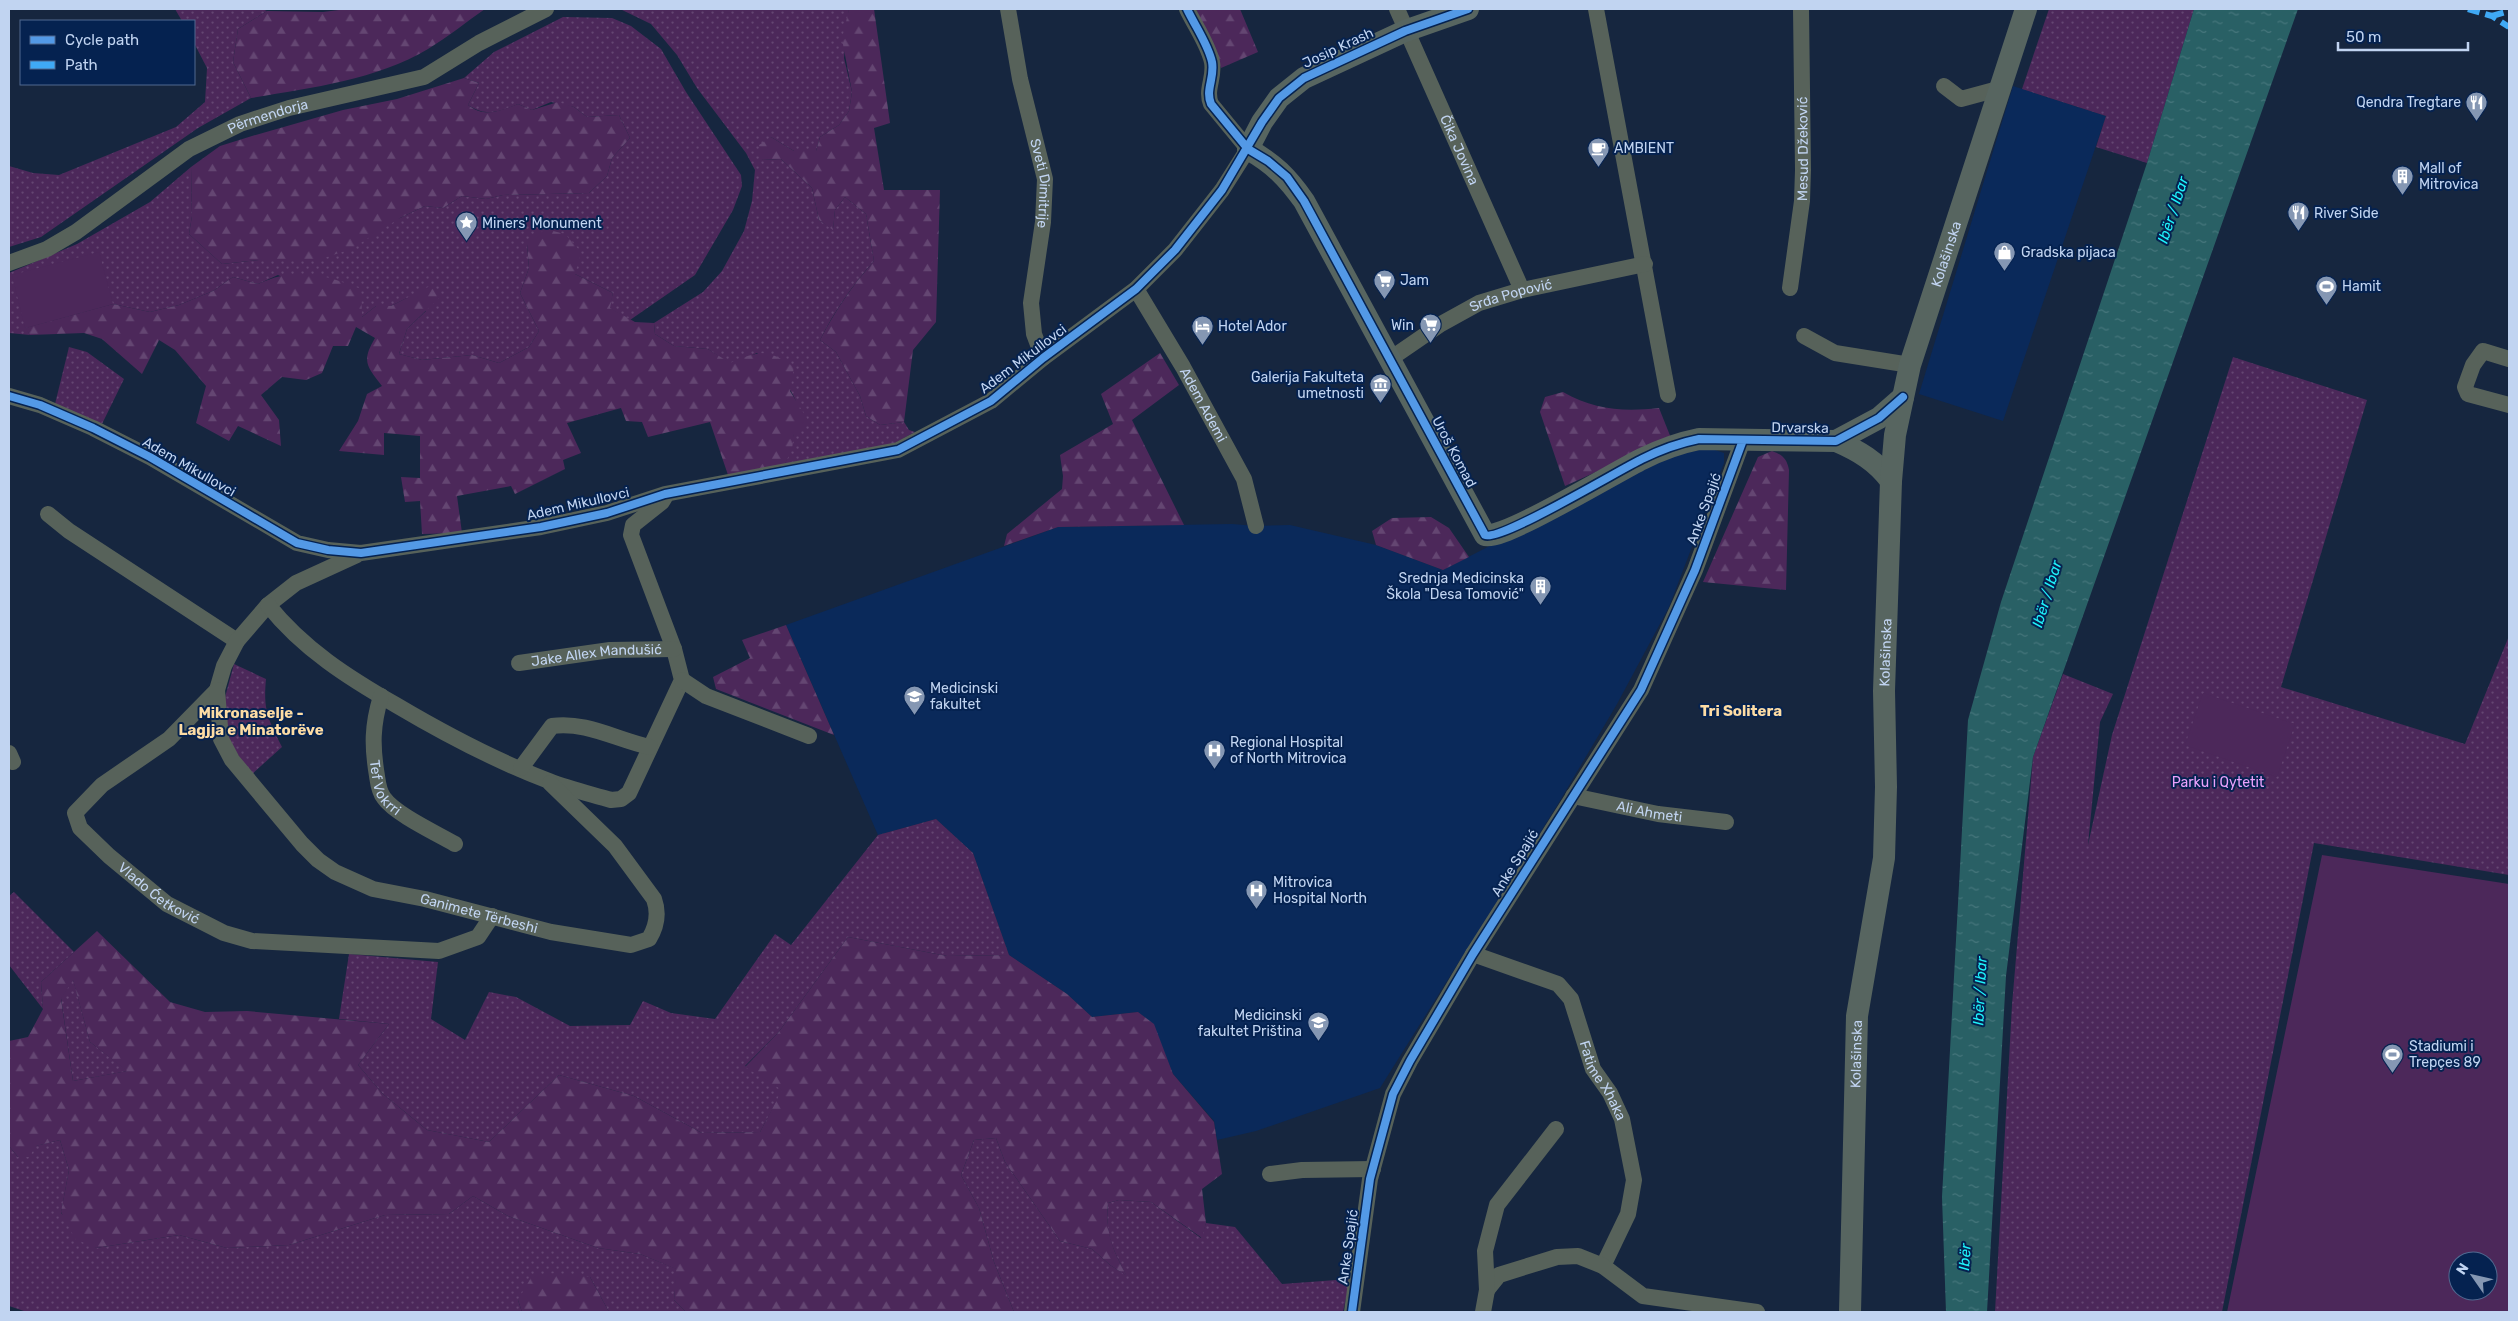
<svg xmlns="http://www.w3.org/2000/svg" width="2518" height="1321" viewBox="0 0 2518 1321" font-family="Rubik,sans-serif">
<defs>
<pattern id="grass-dots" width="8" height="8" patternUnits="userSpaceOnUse" patternTransform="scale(1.25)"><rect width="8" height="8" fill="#4c285a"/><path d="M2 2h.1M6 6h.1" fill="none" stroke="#644672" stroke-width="1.8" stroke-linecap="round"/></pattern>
<pattern id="forest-firs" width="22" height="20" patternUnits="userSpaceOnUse" patternTransform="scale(1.25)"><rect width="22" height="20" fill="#4c285a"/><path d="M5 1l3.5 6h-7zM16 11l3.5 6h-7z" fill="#644672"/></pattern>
<pattern id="water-ripples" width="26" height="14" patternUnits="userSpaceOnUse" patternTransform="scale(1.25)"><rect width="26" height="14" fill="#296065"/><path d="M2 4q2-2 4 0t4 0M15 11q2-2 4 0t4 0" fill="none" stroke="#46767c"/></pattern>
</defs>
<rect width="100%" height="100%" fill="#16263f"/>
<path fill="#0a295a" d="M2013,86L2106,116L2003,421L1919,394Z
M1709,448L1724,453V463L1669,607L1617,704L1558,804L1380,1088L1256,1131L1217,1140L1214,1121L1173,1074L1153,1024L1138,1012L1092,1017L1067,994L1009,955L973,853L936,819L878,835L786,625L1058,527L1232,524L1256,526L1290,525L1376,545L1443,570L1661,458Z"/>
<path fill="url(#grass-dots)" d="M175,9H262L267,11L238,29L233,62L251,98L198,128L41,237L9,247V166L33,173L59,175L176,127L205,102L207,68L194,43V21H182Z
M620,9H849L844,58L852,92L849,111L839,125L820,137L816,151H794L771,137L761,160L781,159L812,188L819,220L833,229L835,210L845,197L866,214L874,261C852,286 835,310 820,340L836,352L860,396L866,416L880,425L904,422L909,430L915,432L891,445L785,464C791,450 799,417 796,402C793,388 767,364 757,353L730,364L708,349L674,346L655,334L654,323L703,292L722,271L744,231L752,201L755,170L746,153L697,88L677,55L651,24Z
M2049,9H2194L2147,163L2096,147L2106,116L2022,89Z
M563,17L612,18L631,26L661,49L686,92L741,175L742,186L733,210L695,275L630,320L609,308L613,293L575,274L527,244L529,268L520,293L539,331L529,347L499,363L472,355L422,360L399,354L407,329L426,311L407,298L391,306H376L362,317L278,275L258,284L233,277L213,291L179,305L150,312L113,304L26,328L30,335L9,333V273L77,244L150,202L191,167L192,216L189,234L222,264L259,260L400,218L425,206L443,208L462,196L486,199L503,195L589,193L607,176L612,158L630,138L619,115L587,117L574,107L551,102L532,110L518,104C499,112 486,117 468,105L479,83L464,78L494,52Z
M69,347L87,352L124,379L102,424L55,404Z
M2233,357L2367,400L2281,687L2465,744L2509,636V875L2314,843L2222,1312H1995L2012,1005L2033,757L2063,674L2113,694L2100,722L2088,845L2112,735Z
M234,664L266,679C263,711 268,719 282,747L251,775L227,738L221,712Z
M936,819L973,853L1009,955L947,956L848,937L778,1033L745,1066L783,1090L760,1132L702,1133L634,1096L559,1075L489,1142L427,1130L383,1094L358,1065L389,1024L339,1019L349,954L438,962L431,1019L465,1040L489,992L516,997L570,1026L630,1025L643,1001L671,1013L715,1019L775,934L791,945L878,835Z
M14,892L74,952L41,982L43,1009L9,965V896Z
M73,979L90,1042L128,1071L73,1081L61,998Z
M996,1138L1005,1162L1060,1241L1092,1249L1110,1265L1126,1275C1112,1247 1105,1235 1108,1203L1119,1200L1151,1202L1201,1238L1206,1223L1235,1227L1282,1284L1350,1279L1343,1312H1014L994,1262L979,1208L961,1175L974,1140Z
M60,1140L69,1170L61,1213L96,1248L179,1235L227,1248L289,1245L385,1215L449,1214L473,1196L508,1216L598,1248L640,1254L677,1269L674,1300L686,1312H609L590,1277L518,1300L522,1312H27L9,1306V1146L18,1157L35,1146Z"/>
<path fill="url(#forest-firs)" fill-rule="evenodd" d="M347,9H485C466,22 448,37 428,49C376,80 310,88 251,98L233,62L238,29L267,11L323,12Z
M849,9H874L890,123L874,128L884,190H940L936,322L913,350L904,422L880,425L866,416L860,396L836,352L820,340C835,311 852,286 874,261L866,214L845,197L835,210L833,230L819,220L812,188L781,159L761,160L759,145L771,137L794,151H816L820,137L839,125L849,111L852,92L842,39Z
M1196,9H1240L1258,52L1221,68Z
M464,78L479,83L468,105C485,118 499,111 518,104L532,110L558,102L574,107L587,117L619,115L630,138L612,158L607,176L589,193L503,195L486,199L462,196L443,208L425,206L400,218L351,249L321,259L259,260L222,264L189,234L192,216L191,167L220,146L252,136L343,110L397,99Z
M545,229L565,234L581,252L575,274L613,293L610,308L635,322L654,323L655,334L674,346L708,349L730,363C760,351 766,348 794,367L790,391L808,420L794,434L792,449L785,464L728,475L710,422L648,437L642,422L626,421L621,408L567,423L581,453L563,460L565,469L515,494L511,486L457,496L462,533L422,534L420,501L405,502L401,477L420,478V436L384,433V455L339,451L358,421L367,394L382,386C367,366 361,362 375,338L356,327L348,346H333L322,373L306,380L282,377L261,395L279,420L281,446L238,426L229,441L196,423L206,386L175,350L159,340L142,374L102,339L84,333L30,335L25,328L113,304L150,312L179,305L213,291L233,277L258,284C296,266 323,274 361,289L362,317L376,306H391L430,286L442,295L407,329L399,354L422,360L472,355L499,363L529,347L539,331L520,293L529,268L527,244Z
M1160,353L1179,385L1132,420L1184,525L1058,527L1004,546L1007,534L1062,489L1063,476L1060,455L1113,424L1101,394Z
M1563,392C1594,410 1624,412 1659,408L1671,438L1565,486L1540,412L1545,397Z
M1772,451C1783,455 1787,459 1789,470L1786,590L1703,582L1758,457Z
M1431,517L1449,528L1469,557L1443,570L1376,545L1372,531L1392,518Z
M786,625L834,735L716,689L713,677L750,658L742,640Z
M97,931L170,1002L205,1012L247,1011L389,1024L358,1065L383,1094L427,1130L489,1142L559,1075L634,1096L702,1133L760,1132L782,1090L745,1067L778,1033L848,937L947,956L1009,955L1067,994L1092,1017L1138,1012L1154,1024L1173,1074L1214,1122L1222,1174L1202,1189L1206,1223L1202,1238L1151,1202L1119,1200L1108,1203C1105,1232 1113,1251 1127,1276L1110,1265L1092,1249L1060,1241L1005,1162L996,1138L974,1140L961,1175L979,1208L994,1262L1014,1312H686L674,1300L676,1269L640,1254L598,1248L508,1216L473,1196L449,1214L385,1215L289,1245L227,1248L179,1235L96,1248L75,1239L61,1212L69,1170L60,1140L36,1146L29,1157H18L9,1146V1041L28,1037L43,1009L41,982ZM73,980L90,1042L127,1071L73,1081L61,999Z
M556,1273L590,1277L609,1312H522L518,1300L532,1276Z"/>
<path fill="#4c285a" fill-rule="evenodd" d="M99,252L113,304L25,328L12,275Z
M2203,693L2295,724L2277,777L2185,745Z
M2322,855L2509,884V1312H2227ZM2458,1261H2488V1291H2458Z"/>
<path fill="url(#water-ripples)" d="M2194,9H2298L2033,757L2006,976L1987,1312H1946L1942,1197L1968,720L2001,602L2147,163Z"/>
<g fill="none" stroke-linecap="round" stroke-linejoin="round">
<g stroke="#57625a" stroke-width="16">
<path id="s1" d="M1008,9L1020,79L1045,179L1043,222L1031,303L1034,334L1043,358"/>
<path id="s2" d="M1397,9L1522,290"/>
<path d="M1596,9L1668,395"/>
<path d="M1944,86L1961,99L1998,89"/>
<path id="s3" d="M9,263L47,249L76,232L189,149L240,124L289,108L424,77L479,43L546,9"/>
<path id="s4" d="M1790,288L1802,201L1803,170L1801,9"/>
<path id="s5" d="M1136,289L1183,367L1244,479L1256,526"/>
<path d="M1804,336L1835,353L1910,365"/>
<path id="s6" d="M1390,359L1441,324L1479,303L1522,290L1645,264"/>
<path d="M2509,359L2483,351L2473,365L2465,387L2468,394L2509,405"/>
<path d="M9,396L40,405L93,428L150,457L297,543L328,550L361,553L541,527L607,513L665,494L898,450L991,401L1043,358L1136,289L1175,250L1222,190L1248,149L1211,104C1205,89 1215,78 1212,62C1208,44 1195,26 1187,9"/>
<path d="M48,514L69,531L237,641"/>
<path id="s7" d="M357,555L296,583L268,605L237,641L224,666L217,690L169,739L102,785L75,813L80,828L109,856L167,904L224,933L252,941L439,951L478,937L492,916"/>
<path d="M268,605C303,649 349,678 396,705C445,734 496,761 549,781C569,789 591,794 611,800L621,799L629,793L682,680L674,649L631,535L633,525L662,502L665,497"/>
<path id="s8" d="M519,663L610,650L674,649"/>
<path d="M682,680L706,696L809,736"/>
<path id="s9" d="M217,690L221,739L232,760L302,844L318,860L335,872L373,889L425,899L551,932L631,945L649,939C657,926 659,913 654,899L615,846L550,783"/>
<path id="s10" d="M381,696C372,726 372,746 377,776C378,783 379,792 384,798C395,814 438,834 455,844"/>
<path d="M9,753L13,762"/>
<path d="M521,768L552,726C586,721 617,740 650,747"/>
<path id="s11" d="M1573,796L1658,814L1726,822"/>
<path id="s12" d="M1473,954L1558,984L1571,999L1593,1069L1610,1093L1622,1119L1634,1180L1628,1214L1603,1266"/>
<path d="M1270,1174L1302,1170L1373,1169"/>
<path d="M1487,1290L1499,1275L1557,1257L1578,1256L1603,1266L1643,1296L1757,1312"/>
<path d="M1352,1312L1370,1179L1393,1094L1410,1061L1473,954L1641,690L1695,570L1743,440"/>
<path d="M1483,1312L1487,1290L1485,1251L1497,1205L1556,1129"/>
</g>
<g stroke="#576560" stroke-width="22">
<path d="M1468,9L1405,31L1304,78L1279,98L1262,122L1248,149C1274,164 1287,177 1304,201L1485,535C1500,542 1619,470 1642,459C1660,450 1679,443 1699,439L1836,441L1879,418L1903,397"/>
<path d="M1836,441C1859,451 1876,461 1891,481"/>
<path id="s13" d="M1850,1312L1857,1016L1884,858L1886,787L1884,691L1891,481L1895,435L1910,365L2026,9"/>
</g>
<path stroke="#3fa9f5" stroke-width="6" stroke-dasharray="12 6" stroke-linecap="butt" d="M2468,9L2492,16L2509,27
M2492,16L2509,11"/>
<defs>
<path id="cycleway" d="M1187,9C1195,26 1208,44 1212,62C1215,78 1205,89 1211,104L1248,149L1268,161L1287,177L1304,201L1485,535C1500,542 1619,470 1642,459C1660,450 1679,443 1699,439L1836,441L1879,418L1903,397
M9,396L40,405L93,428L150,457L297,543L328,550L361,553L541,527L607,513L665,494L898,450L991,401L1043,358L1136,289L1175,250L1222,190L1262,122L1279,98L1304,78L1405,31L1468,9
M1352,1312L1370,1179L1393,1094L1410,1061L1473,954L1641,690L1695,570L1743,440"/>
</defs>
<use href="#cycleway" stroke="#052250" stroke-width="11"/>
<use href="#cycleway" stroke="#5399e6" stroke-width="8"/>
</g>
<defs>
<symbol id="restaurant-pin" viewBox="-11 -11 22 30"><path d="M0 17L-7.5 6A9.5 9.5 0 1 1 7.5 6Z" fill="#8597b3" stroke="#052250"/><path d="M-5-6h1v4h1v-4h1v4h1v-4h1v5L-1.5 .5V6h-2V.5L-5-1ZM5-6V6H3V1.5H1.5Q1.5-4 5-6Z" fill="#fff"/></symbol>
<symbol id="cafe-pin" viewBox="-11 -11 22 30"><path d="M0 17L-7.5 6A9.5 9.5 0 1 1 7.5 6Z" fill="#8597b3" stroke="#052250"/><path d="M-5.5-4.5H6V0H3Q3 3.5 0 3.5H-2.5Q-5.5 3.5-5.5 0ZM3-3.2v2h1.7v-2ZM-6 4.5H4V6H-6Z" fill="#fff"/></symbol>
<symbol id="building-pin" viewBox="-11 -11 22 30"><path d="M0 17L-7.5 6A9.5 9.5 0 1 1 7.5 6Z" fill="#8597b3" stroke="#052250"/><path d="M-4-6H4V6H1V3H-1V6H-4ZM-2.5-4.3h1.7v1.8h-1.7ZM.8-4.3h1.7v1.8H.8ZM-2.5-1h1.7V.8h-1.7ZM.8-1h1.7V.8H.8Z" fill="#fff"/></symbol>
<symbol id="sight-pin" viewBox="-11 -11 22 30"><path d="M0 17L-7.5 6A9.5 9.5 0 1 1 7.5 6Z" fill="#8597b3" stroke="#052250"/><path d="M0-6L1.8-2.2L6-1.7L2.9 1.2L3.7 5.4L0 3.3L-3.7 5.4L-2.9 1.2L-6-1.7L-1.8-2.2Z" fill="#fff"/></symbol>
<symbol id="shop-pin" viewBox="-11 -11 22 30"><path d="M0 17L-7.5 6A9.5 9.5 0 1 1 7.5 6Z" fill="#8597b3" stroke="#052250"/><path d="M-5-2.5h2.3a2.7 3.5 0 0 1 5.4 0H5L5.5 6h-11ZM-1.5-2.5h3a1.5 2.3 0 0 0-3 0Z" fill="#fff"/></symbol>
<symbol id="supermarket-pin" viewBox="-11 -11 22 30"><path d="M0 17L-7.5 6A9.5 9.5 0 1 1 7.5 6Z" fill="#8597b3" stroke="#052250"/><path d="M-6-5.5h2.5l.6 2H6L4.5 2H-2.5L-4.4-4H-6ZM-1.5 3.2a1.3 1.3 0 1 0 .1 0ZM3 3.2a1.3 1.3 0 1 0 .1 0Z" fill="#fff"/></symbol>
<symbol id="stadium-pin" viewBox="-11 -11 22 30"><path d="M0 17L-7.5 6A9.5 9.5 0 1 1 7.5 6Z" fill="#8597b3" stroke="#052250"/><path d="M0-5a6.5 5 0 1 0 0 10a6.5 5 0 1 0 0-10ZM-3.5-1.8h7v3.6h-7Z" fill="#fff"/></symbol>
<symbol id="hotel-pin" viewBox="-11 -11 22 30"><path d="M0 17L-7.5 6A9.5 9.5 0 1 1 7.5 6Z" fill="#8597b3" stroke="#052250"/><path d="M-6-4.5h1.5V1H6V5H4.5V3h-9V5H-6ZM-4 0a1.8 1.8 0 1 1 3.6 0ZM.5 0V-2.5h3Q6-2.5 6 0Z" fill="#fff"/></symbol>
<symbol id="museum-pin" viewBox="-11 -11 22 30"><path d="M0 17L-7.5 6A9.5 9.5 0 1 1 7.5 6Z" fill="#8597b3" stroke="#052250"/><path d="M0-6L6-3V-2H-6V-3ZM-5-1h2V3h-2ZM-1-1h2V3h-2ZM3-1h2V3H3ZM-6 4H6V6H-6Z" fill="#fff"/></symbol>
<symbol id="university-pin" viewBox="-11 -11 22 30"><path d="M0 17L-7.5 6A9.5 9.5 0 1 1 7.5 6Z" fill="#8597b3" stroke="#052250"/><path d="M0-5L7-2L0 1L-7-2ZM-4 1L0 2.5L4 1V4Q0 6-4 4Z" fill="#fff"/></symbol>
<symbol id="hospital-pin" viewBox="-11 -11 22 30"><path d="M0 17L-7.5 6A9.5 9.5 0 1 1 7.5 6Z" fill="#8597b3" stroke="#052250"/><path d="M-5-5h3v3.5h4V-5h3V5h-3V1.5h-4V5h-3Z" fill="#fff"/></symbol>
</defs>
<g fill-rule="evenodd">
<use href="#restaurant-pin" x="2464" y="90" width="25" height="34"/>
<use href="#cafe-pin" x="1586" y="136" width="25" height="34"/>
<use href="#building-pin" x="2390" y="164" width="25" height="34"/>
<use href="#restaurant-pin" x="2286" y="200" width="25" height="34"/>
<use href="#sight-pin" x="454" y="210" width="25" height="34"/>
<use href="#shop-pin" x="1992" y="240" width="25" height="34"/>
<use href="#supermarket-pin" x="1372" y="268" width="25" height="34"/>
<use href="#stadium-pin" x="2314" y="274" width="25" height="34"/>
<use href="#supermarket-pin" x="1418" y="312" width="25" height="34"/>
<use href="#hotel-pin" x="1190" y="314" width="25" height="34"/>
<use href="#museum-pin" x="1368" y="372" width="25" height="34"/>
<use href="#building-pin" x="1528" y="574" width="25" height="34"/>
<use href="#university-pin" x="902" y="684" width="25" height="34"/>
<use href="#hospital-pin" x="1202" y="738" width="25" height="34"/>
<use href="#hospital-pin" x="1244" y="878" width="25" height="34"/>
<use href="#university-pin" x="1306" y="1010" width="25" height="34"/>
<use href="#stadium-pin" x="2380" y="1042" width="25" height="34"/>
</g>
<g text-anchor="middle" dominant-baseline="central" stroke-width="4" stroke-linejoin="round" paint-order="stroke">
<g font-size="14" fill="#c1d4f1" stroke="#052250">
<text transform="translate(1338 48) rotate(-25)">Josip Krash</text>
<text stroke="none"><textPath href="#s3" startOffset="300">Përmendorja</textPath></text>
<text stroke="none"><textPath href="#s2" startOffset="154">Čika Jovina</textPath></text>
<text stroke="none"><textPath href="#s4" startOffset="140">Mesud Džeković</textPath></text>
<text stroke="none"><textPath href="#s1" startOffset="178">Sveti Dimitrije</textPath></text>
<text stroke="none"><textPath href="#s13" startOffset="1068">Kolašinska</textPath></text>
<text stroke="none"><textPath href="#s6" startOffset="138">Srđa Popović</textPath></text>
<text transform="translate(1023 359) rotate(-37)">Adem Mikullovci</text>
<text stroke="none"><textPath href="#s5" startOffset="134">Adem Ademi</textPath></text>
<text transform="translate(1800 428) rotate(1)">Drvarska</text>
<text transform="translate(1454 452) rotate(62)">Uroš Komad</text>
<text transform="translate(189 467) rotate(30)">Adem Mikullovci</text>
<text transform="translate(578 504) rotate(-13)">Adem Mikullovci</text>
<text transform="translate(1704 509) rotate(-70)">Anke Spajić</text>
<text stroke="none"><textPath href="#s13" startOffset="662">Kolašinska</textPath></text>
<text stroke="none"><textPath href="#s8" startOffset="78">Jake Allex Mandušić</textPath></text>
<text stroke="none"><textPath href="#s10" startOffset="95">Tef Vokrri</textPath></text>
<text stroke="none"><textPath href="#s11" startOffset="78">Ali Ahmeti</textPath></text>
<text transform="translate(1515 863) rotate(-58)">Anke Spajić</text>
<text stroke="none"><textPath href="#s7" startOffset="511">Vlado Ćetković</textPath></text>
<text stroke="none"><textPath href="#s9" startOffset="376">Ganimete Tërbeshi</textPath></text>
<text stroke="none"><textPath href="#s13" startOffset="258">Kolašinska</textPath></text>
<text stroke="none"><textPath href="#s12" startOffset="198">Fatime Xhaka</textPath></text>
<text transform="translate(1348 1247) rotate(-82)">Anke Spajić</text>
</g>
<g font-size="14" fill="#c1d4f1" stroke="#052250" text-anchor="start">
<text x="2461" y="102" text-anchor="end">Qendra Tregtare</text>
<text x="1614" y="148">AMBIENT</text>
<text x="2419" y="168">Mall of<tspan x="2419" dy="16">Mitrovica</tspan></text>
<text x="2314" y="213">River Side</text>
<text x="482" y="223">Miners' Monument</text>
<text x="2021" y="252">Gradska pijaca</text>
<text x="1400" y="280">Jam</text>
<text x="2342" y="286">Hamit</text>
<text x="1414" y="325" text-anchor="end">Win</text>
<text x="1218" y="326">Hotel Ador</text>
<text x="1364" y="377" text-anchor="end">Galerija Fakulteta<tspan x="1364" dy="16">umetnosti</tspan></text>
<text x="1524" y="578" text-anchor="end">Srednja Medicinska<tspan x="1524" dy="16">Škola "Desa Tomović"</tspan></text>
<text x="930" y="688">Medicinski<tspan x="930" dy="16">fakultet</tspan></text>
<text x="1230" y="742">Regional Hospital<tspan x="1230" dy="16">of North Mitrovica</tspan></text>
<text x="1273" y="882">Mitrovica<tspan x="1273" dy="16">Hospital North</tspan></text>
<text x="1302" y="1015" text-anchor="end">Medicinski<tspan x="1302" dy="16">fakultet Priština</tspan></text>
<text x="2409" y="1046">Stadiumi i<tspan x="2409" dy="16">Trepçes 89</tspan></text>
</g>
<g font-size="14" fill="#eba2fc" stroke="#052250">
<text x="2218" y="782">Parku i Qytetit</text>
</g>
<g font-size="15" font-style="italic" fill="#1ef2fb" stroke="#052250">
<text transform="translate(2173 210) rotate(-72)">Ibër / Ibar</text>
<text transform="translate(2047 594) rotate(-73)">Ibër / Ibar</text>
<text transform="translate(1980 991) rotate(-87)">Ibër / Ibar</text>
<text transform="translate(1965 1257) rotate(-86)">Ibër</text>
</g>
<g font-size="15" font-weight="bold" fill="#fddca4" stroke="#052250">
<text x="1741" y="711">Tri Solitera</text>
<text x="251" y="713">Mikronaselje -<tspan x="251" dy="17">Lagjja e Minatorëve</tspan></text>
</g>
</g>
<rect width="2518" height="1321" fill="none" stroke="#c1d4f1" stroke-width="20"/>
<rect x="20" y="20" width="175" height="65" fill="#052250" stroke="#506990"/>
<rect x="30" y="36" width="25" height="8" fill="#5399e6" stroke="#506990"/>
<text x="65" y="45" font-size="15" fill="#c1d4f1">Cycle path</text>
<rect x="30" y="61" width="25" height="8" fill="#3fa9f5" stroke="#506990"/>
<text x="65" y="70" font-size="15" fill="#c1d4f1">Path</text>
<g transform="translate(2473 1276) rotate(304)"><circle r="24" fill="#052250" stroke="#506990"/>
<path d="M0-4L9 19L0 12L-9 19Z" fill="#8597b3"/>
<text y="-8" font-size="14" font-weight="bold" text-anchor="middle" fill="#c1d4f1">N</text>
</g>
<path d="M2338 42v8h130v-8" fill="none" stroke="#c1d4f1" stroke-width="2.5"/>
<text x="2346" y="42" font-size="15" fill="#c1d4f1" stroke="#052250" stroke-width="4" paint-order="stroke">50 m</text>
</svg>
